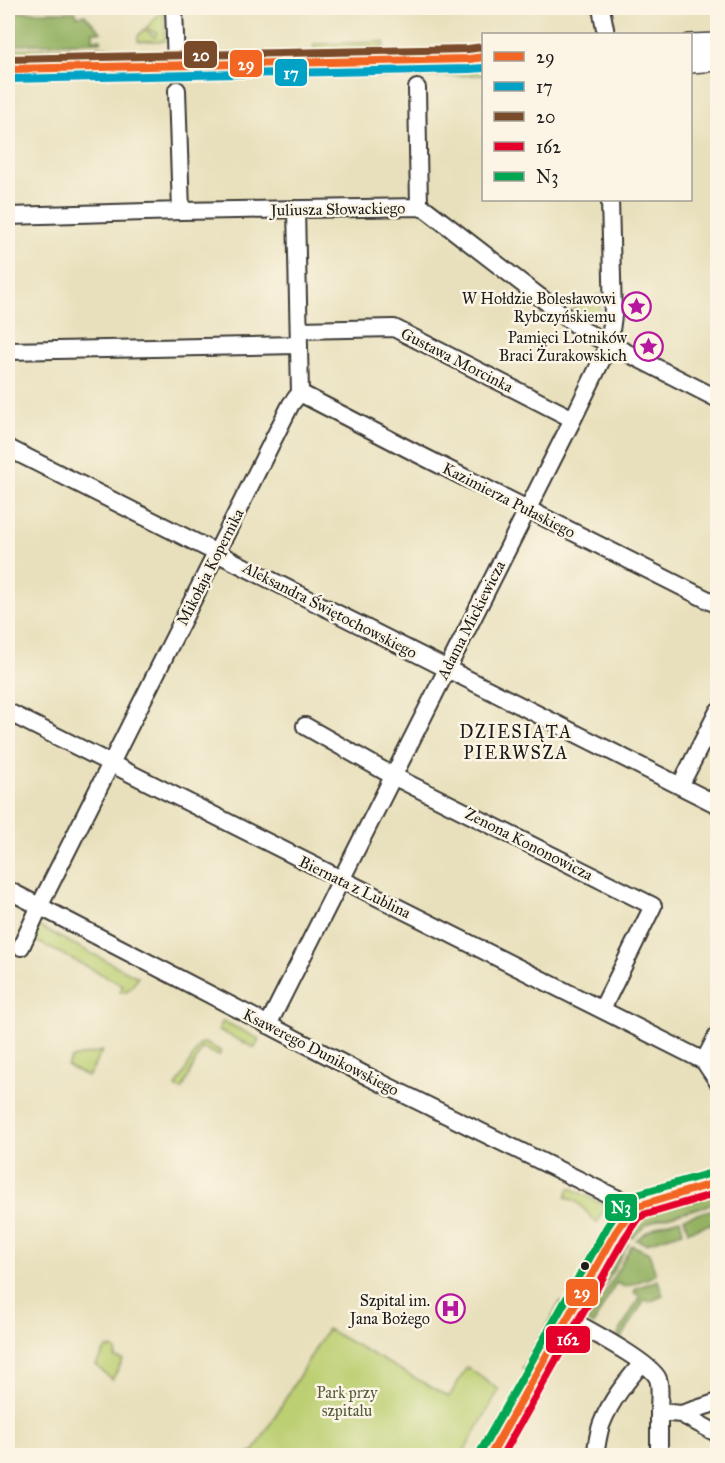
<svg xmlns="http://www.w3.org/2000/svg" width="725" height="1463" viewBox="0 0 725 1463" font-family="'IM FELL Great Primer',serif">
<rect width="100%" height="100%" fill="#fcf5e5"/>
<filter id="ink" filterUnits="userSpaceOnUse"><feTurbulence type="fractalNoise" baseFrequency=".0167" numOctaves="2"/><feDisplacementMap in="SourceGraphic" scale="12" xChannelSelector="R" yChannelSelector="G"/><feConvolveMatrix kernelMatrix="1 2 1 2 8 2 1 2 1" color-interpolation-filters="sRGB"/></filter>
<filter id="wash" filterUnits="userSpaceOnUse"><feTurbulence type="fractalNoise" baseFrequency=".008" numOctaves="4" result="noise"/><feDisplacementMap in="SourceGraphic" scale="24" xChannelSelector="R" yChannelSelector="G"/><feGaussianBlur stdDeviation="1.35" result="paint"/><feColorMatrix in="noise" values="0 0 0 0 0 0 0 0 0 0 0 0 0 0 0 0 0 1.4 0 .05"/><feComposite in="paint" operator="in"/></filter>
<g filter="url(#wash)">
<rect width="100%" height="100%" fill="#e8e0bc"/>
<path fill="#bccf72" stroke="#6c7647" stroke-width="1.5" d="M164,9L165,41H138V36L144,29L155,37L157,33H155L146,28Z
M384,42V48L314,50V44Z
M113,47V53L15,55L14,49Z
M483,71V75L376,78V73Z
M600,294V315L590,323L572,309Z
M40,927L138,977C133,985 130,992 120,992L123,985L34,940C33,935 35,929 40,927Z
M223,1021L259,1039L255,1048L218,1030Z
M204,1043L221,1051L219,1056L202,1048L182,1090L176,1087L200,1044Z
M102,1051L88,1077L67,1066L72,1058Z
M569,1188L573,1189L600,1203H602L605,1206L597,1223L577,1202L566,1197Z
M560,1302H562L566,1305L530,1370L525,1371L522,1369Z
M327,1329L449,1397L467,1367L499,1390L462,1455H238L253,1453Z
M106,1348L114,1349L117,1351L115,1358L123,1360L112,1380L96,1365Z"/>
<path fill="#95b264" stroke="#586740" stroke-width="1.5" d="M11,12H76L77,16L85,15L101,32H93V39H101V42L12,45Z
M717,1192V1203L656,1220L646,1225L632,1238L623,1234L632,1222L639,1216Z
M717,1208V1222L688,1231L684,1218Z
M680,1219L683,1232L647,1243V1244L636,1240C652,1227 660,1224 680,1219Z
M620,1239L628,1244L585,1320L579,1315L578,1313Z
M632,1245L649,1253L656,1275L625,1287L616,1283L593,1325L588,1322Z
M658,1280L663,1296L649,1302L645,1299L620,1341L616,1338L640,1297L634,1292L636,1288Z"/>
</g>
<g filter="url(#ink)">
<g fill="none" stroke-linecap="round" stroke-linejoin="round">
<defs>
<path id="minor" d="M174,8L176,66
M601,8L606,34
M417,88L419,207
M177,90L181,211
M8,216L181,211L419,207L427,210L584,331L718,399
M299,330L394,328L573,419
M8,351L299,345
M300,393L412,451L718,605
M8,448L718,805
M8,712L704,1061L718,1082
M305,726L393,776L653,906L602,1009
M680,786L718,711
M8,890L369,1077L616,1198L638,1206
M21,947L44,897L291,404L300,393L296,209
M268,1025L573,419L609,345L613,316L610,200
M704,1061L718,1034
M567,1318C585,1328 652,1363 658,1379C661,1386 659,1403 659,1412L681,1414L718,1434
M659,1412V1456
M681,1414L718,1402
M490,1456L616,1232L630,1212L638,1206L645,1203L718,1182
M595,1456C597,1445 598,1433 602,1423C611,1400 627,1381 642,1363"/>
<path id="major" d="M690,45L718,44
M690,62L718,60
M8,69L469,59L484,57"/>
</defs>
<use href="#minor" stroke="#3b3934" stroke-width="20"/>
<use href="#major" stroke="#3b3934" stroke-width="24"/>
<use href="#minor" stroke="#fff" stroke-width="16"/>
<use href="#major" stroke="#fff" stroke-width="21"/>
<defs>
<path id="bus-1" d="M8,69L469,59L484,57
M490,1456L616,1232L630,1212L638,1206L718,1182"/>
<path id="bus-2" d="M8,79L469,69L484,68"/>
<path id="bus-3" d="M8,59L468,49L483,47"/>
<path id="bus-4" d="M502,1456L625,1238L638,1219L643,1215L718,1193"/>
<path id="bus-5" d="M481,1451L607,1227C617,1212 624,1200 641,1193L715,1172"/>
</defs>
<use href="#bus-1" stroke="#fcf5e5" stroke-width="12"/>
<use href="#bus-2" stroke="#fcf5e5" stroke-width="12"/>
<use href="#bus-3" stroke="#fcf5e5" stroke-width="12"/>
<use href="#bus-4" stroke="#fcf5e5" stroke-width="12"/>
<use href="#bus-5" stroke="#fcf5e5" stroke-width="12"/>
<use href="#bus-1" stroke="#f26522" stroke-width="8"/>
<use href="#bus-2" stroke="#01a2c5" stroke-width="8"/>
<use href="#bus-3" stroke="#7a4b2a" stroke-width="8"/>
<use href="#bus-4" stroke="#e4002b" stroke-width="8"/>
<use href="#bus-5" stroke="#00a651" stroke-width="8"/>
</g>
</g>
<defs>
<symbol id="sight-ring" viewBox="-11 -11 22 22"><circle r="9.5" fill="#fcf5e5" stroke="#b5179e" stroke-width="1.5"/><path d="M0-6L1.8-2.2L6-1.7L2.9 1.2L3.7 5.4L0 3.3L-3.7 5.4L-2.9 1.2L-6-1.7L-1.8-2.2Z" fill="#b5179e"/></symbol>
<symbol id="hospital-ring" viewBox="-11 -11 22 22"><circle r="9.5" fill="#fcf5e5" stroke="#b5179e" stroke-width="1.5"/><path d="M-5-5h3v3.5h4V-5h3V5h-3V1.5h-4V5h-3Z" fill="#b5179e"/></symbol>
</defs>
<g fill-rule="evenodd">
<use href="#sight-ring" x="620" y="290" width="33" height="33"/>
<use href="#sight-ring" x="632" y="330" width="33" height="33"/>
<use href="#hospital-ring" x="434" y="1292" width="33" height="33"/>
</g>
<circle fill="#1c1c1c" stroke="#fcf5e5" stroke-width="2" cx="585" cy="1266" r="5"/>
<g text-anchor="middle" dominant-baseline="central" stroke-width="5" stroke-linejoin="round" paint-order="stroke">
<g font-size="16" fill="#1c1c1c" stroke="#fcf5e5">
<text transform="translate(338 209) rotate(-1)">Juliusza Słowackiego</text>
<text transform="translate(457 360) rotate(27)">Gustawa Morcinka</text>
<text transform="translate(509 500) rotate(27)">Kazimierza Pułaskiego</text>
<text transform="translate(210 567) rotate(-63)">Mikołaja Kopernika</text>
<text transform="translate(330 610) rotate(27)">Aleksandra Świętochowskiego</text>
<text transform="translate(471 620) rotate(-63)">Adama Mickiewicza</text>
<text transform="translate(529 844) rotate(27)">Zenona Kononowicza</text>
<text transform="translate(355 887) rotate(26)">Biernata z Lublina</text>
<text transform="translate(321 1052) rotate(27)">Ksawerego Dunikowskiego</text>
</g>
<g font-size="16" fill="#1c1c1c" stroke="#fcf5e5" text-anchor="end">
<text x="616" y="298">W Hołdzie Bolesławowi<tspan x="616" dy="18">Rybczyńskiemu</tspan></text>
<text x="627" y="337">Pamięci Lotników<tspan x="627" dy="18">Braci Żurakowskich</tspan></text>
<text x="430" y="1300">Szpital im.<tspan x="430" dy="18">Jana Bożego</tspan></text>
</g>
<g font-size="16" fill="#545b3a" stroke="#fcf5e5">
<text x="347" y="1392">Park przy<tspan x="347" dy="18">szpitalu</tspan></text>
</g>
<g font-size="18" letter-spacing="1.5" fill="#1c1c1c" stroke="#fcf5e5">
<text x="516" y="732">DZIESIĄTA<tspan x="516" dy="21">PIERWSZA</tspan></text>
</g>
</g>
<g stroke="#fcf5e5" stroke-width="2">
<rect x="183" y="40" width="35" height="29" rx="6" fill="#7a4b2a"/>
<rect x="229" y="49" width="34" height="29" rx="6" fill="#f26522"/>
<rect x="274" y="58" width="34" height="29" rx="6" fill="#01a2c5"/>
<rect x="604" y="1193" width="34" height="29" rx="6" fill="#00a651"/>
<rect x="565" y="1278" width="34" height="29" rx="6" fill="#f26522"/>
<rect x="545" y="1325" width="46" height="29" rx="6" fill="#e4002b"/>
</g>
<g font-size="16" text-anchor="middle" font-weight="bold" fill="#fff">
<text x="201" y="61">20</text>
<text x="246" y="70">29</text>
<text x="291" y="79">17</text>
<text x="621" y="1213">N3</text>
<text x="582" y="1298">29</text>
<text x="568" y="1345">162</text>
</g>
<rect width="725" height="1463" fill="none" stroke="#fcf5e5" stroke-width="30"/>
<rect x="482" y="33" width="210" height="168" fill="#fcf5e5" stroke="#a29e95" stroke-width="1.5"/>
<rect x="494" y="52" width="30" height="9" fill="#f26522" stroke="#a29e95" stroke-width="1.5"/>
<text x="536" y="63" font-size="18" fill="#1c1c1c">29</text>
<rect x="494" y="82" width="30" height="9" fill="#01a2c5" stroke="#a29e95" stroke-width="1.5"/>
<text x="536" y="93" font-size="18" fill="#1c1c1c">17</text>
<rect x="494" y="112" width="30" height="9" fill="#7a4b2a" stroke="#a29e95" stroke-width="1.5"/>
<text x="536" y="123" font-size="18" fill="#1c1c1c">20</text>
<rect x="494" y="142" width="30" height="9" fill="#e4002b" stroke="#a29e95" stroke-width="1.5"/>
<text x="536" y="153" font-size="18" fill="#1c1c1c">162</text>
<rect x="494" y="172" width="30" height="9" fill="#00a651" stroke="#a29e95" stroke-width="1.5"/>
<text x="536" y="183" font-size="18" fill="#1c1c1c">N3</text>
</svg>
